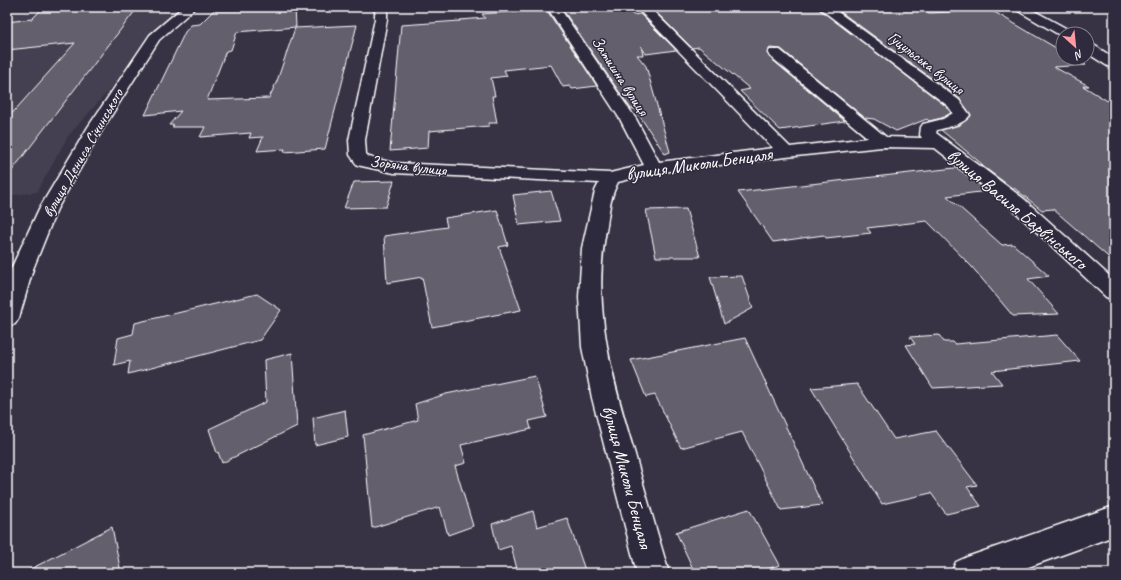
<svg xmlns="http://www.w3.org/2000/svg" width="1121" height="580" viewBox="0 0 1121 580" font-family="Caveat,sans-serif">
<rect width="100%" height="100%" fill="#373345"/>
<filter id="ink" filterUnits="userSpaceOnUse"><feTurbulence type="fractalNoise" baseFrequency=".025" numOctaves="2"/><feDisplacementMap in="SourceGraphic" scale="8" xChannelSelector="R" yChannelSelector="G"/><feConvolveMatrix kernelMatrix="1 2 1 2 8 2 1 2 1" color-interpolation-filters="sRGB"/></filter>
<g filter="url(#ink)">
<path fill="#444051" d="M157,7H183L68,136L37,192L7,196V14Z"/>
<path fill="#635f6d" stroke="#fff" d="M44,7H138L7,177V119L75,43L7,50V22L32,19Z
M295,7L296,27L237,32L231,50L226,51L207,100L269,98L277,81L295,28L357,25L325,149L284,152L285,149L257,151L263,137L249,138L251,133L200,137L205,127H172L174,125H169L181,111L145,115L185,32L191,25L200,24L215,9Z
M561,7H592L593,9L625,7L633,15L640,14L676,50L646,54L641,46L643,55H637L646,66L670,152L665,154L635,109H631Z
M697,7H817L947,107L951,113L942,118L929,121L927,119L896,131L874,119L865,118L781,49L770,48L767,52L769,57L845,121L780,130L740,91L750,89L699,47L692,48L656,12Z
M834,7H921L929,13L991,10L1063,52V58H1074L1086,65L1054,67L1089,86H1083L1114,105V262L1053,209L1042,210L1014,188H1012L981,165H983L941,130L960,125L971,116L960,99Z
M546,9L597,86L572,89L570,86L563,87L551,65L504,70L507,76L491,78L495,96H492L497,123H489V126L429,131L428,148L390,151L401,25L460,21V20L485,18L482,14Z
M955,168H957L988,191L947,196L1002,245L1013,244L1049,276L1028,279L1059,314L1013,316L972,267L927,221L867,228L871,233L826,238L824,235L773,242L738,192Z
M394,181L386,207L344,208L354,182Z
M551,191L560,221L519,225L513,195Z
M686,209L700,257H656L646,210Z
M497,210L508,245L499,247L521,310L432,327L422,277L387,283L384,236L447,227L445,218Z
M742,276L753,308L724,324L710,277Z
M257,294L281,310L260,340L128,374L130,361L114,365L118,338L133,334L135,323Z
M939,335L944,342H953L955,344L1057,335L1080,361L992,371L1002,384L933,388L906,345L915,344L910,337Z
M745,338L822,505L781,510L742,432L681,448L655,395L646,397L631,360Z
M292,353L297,426L222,463L218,452L217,453L209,429L266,402L264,360Z
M535,376L547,417L529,421L531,429L461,445L466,463L455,466L473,526L448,535L440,507L372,528L363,435L418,420L415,404L446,394Z
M857,384L894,439L936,431L977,485L967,487L981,506L946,514L931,493L882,504L811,388Z
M345,410L348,437L315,445L313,418Z
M749,509L780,565L755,573H695L676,532Z
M533,511L537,527L567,518L586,573H518L511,546L498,550L492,524Z
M112,527L121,573H23Z"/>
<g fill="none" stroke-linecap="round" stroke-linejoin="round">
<defs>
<path id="street" d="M375,7H387V19L365,140L366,154L369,157L394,163L610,173L644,165L620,119L547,7H559L636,119L659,162L773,148L636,7H649L790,147L868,138L770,56L768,53L770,50H780L886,137L922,138L920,135L921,127L923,124L943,119L953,113L948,106L818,7H831L959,100L970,115C963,125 948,127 937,130L936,133L1024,199L1114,280V300L1106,297L1010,207L935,148L882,147L786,157L654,173L618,182C611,195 609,210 607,225C591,304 611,375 634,451C645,492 657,532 669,573H637L592,398L582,347L579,297L582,248L595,191L599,183L394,173L357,165L350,155L349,140L375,19Z
M1013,7H1027L1071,31L1073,34H1063V37L1015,9Z
M1087,43L1092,44L1114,58V68L1109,67L1087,53Z
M1114,506V536L1012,573H951L956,562L967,557Z"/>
<path id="secondary" d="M183,7H196L159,40L104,127L57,209L33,269L19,318L15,324L7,326V283L11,269L39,209L88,127L150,35Z"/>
</defs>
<use href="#street" stroke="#fff" stroke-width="3"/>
<use href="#secondary" stroke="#fff" stroke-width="3"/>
<use href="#street" fill="#2f2a3d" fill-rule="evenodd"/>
<use href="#secondary" fill="#2f2a3d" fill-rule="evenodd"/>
</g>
</g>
<g text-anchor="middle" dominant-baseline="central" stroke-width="3" stroke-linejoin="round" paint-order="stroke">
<g font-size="16" fill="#fff" stroke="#2f2a3d">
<text transform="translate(926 63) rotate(38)">Гуцульська вулиця</text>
<text transform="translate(620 76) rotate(57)">Затишна вулиця</text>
<text transform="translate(83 153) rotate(-60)">вулиця Дениса Січинського</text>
<text transform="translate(408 166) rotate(7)">Зоряна вулиця</text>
</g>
<g font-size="19" fill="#fff" stroke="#2f2a3d">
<text transform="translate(699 164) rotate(-8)">вулиця Миколи Бенцаля</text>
<text transform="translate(1017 209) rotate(40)">вулиця Василя Барвінського</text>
<text transform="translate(627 477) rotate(75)">вулиця Миколи Бенцаля</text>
</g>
</g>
<rect width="1121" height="580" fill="none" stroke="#2f2a3d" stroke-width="24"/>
<rect x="12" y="12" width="1097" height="556" fill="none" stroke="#fff" stroke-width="1.5" filter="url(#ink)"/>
<g transform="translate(1075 46) rotate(153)"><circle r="19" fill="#2f2a3d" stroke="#827f8b"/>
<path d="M0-3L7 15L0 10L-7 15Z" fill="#ff9aa2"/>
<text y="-6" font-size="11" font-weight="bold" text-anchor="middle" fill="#ffffff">N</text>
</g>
</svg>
